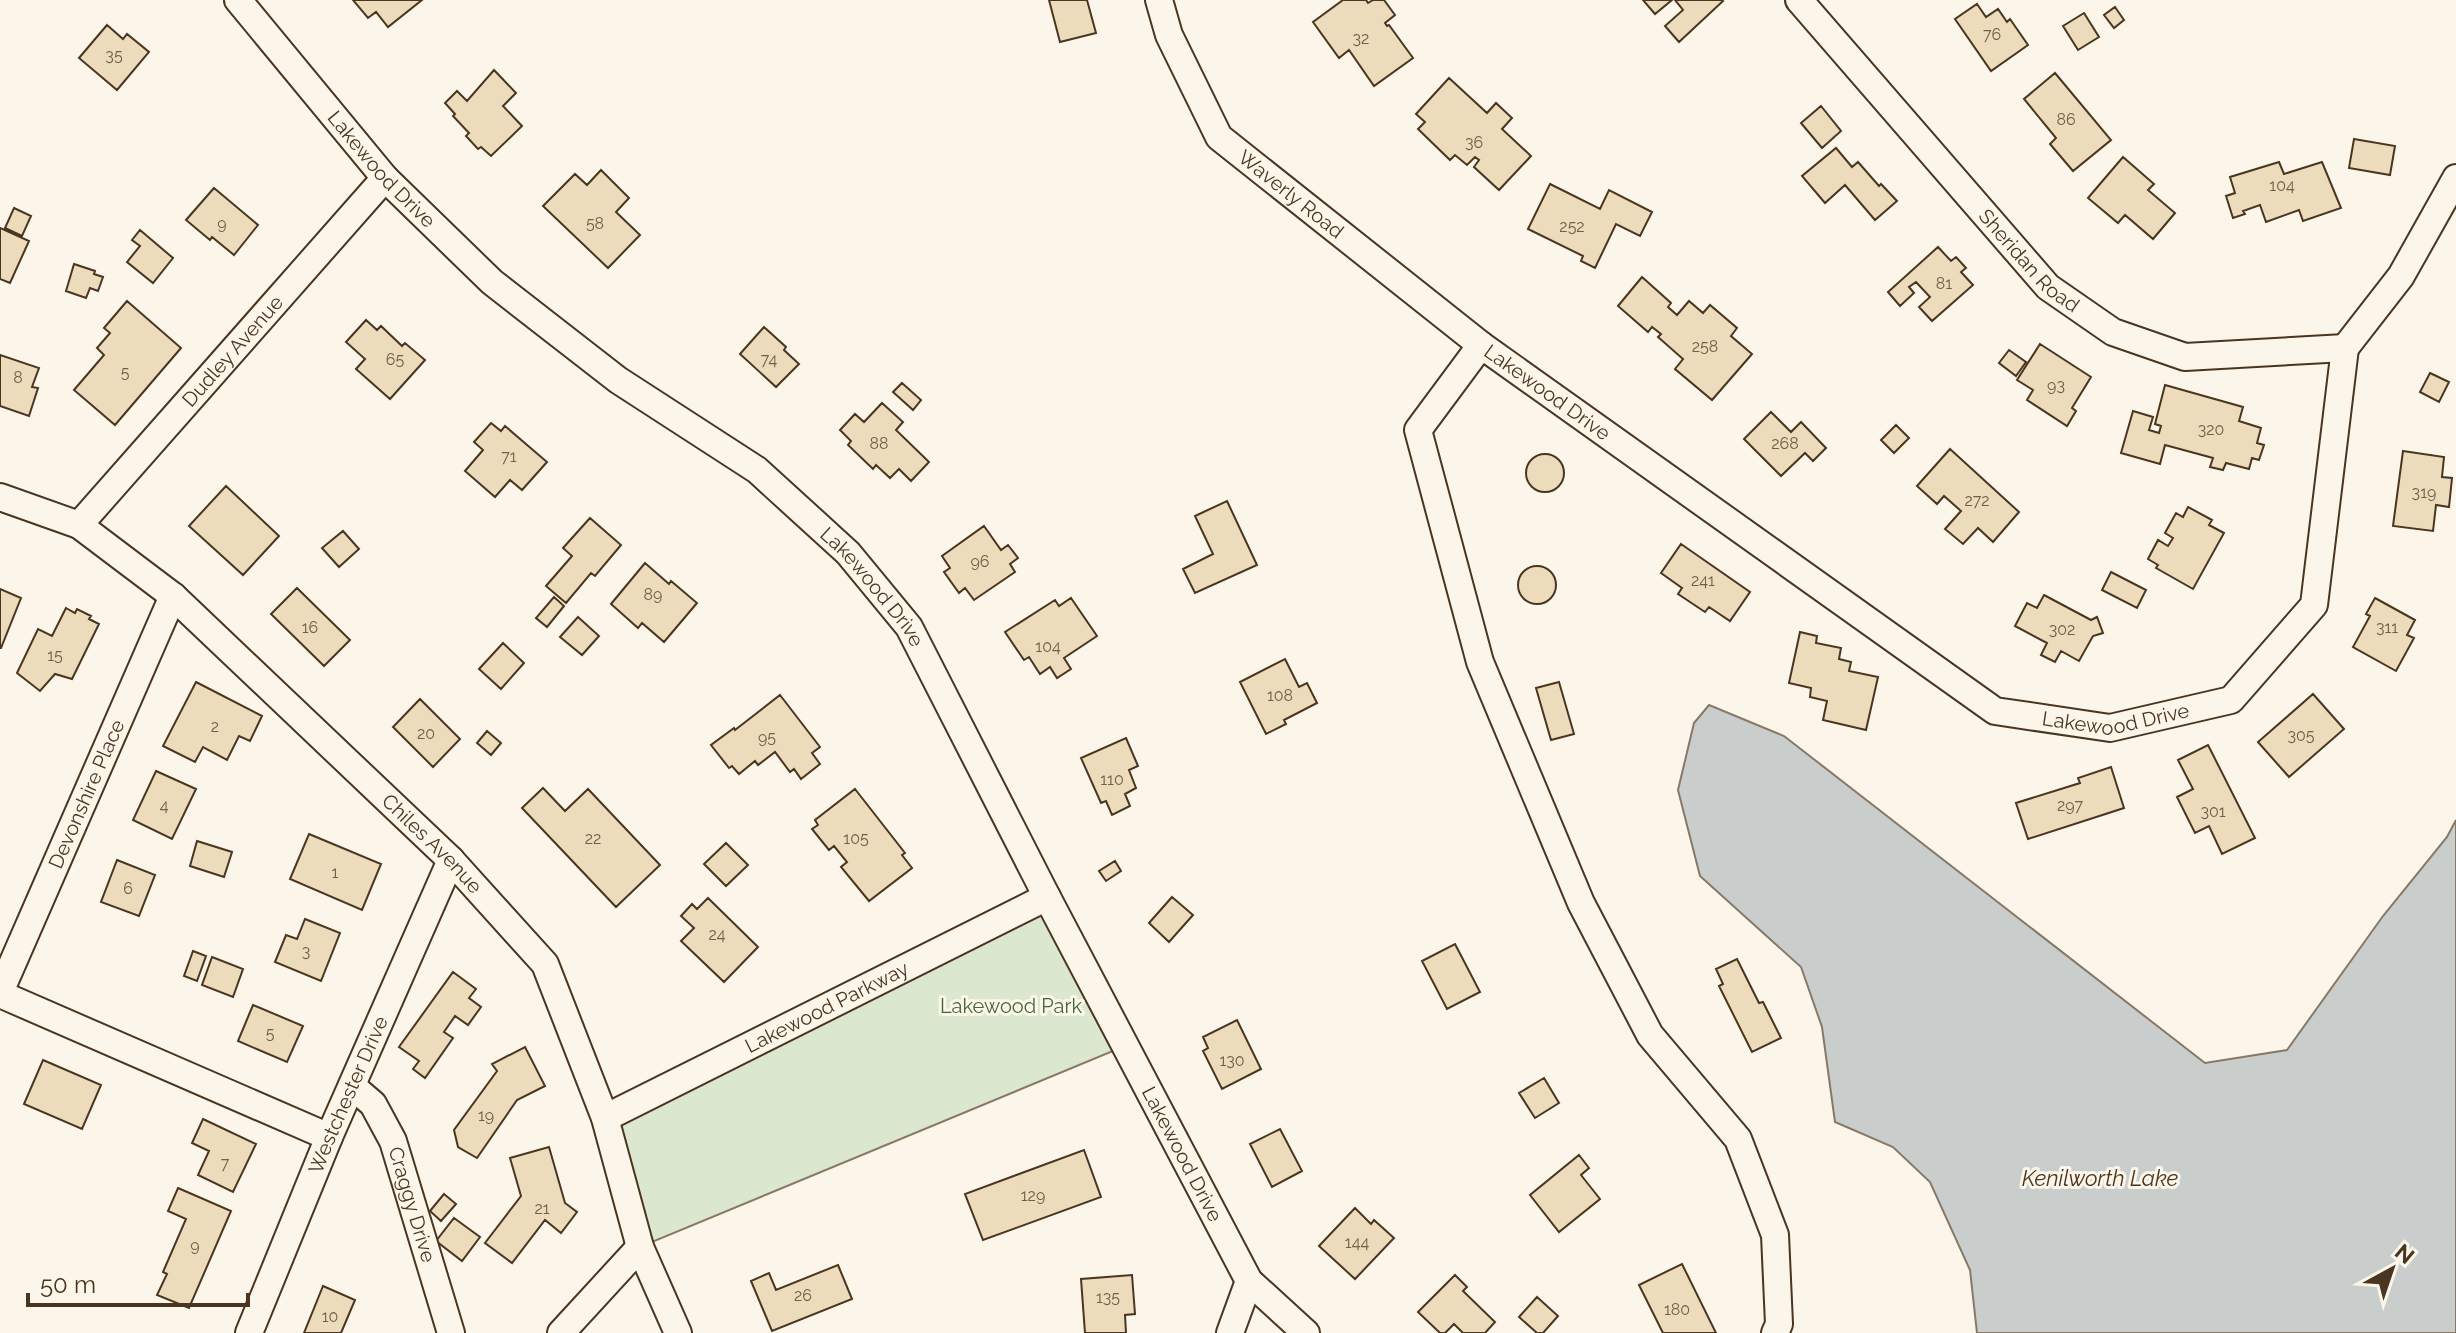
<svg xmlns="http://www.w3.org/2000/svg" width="2456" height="1333" viewBox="0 0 2456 1333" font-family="Raleway,sans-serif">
<rect width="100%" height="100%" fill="#fbf6e9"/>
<path fill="#dce7d0" stroke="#887966" stroke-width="2" d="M1047,897L1125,1046L640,1247L605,1118Z"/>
<path fill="#c9cecd" stroke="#887966" stroke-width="2" d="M1709,705L1784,736L2205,1063L2287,1050L2383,916L2447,837L2456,820V1333H1977L1970,1270L1930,1182L1893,1147L1835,1122L1822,1027L1801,967L1700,876L1678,790L1694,723Z"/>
<path fill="#ecdcbc" stroke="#4a3520" stroke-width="2" d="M353,0H422L388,27L376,12L368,18Z
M1049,0H1087L1096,33L1060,42Z
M1343,0H1366L1368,3L1373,0H1384L1395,15L1385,23L1387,26L1389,25L1413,58L1374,86L1349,50L1339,58L1313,22Z
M1643,0H1672L1655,14Z
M1675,0H1722L1723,1L1679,42L1665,26L1683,10Z
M1977,4L1986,17L1998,9L2007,22L2010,19L2028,45L1991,71L1955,19Z
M2115,7L2124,20L2114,28L2104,15Z
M2084,13L2099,37L2078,50L2063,26Z
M107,25L123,39L127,34L149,52L117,90L79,58Z
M494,70L516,93L503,106L522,126L491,156L481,147L478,149L466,136L469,133L453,116L455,114L445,103L457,91L467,101Z
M2055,73L2111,140L2073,171L2050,144L2056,138L2024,99Z
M1449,78L1487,113L1496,103L1512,118L1502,129L1531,156L1499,190L1474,167L1479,160L1475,157L1467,165L1455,155L1450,160L1418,129L1425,122L1416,114Z
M1821,106L1841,131L1822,148L1801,123Z
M2354,139L2395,146L2390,175L2349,168Z
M1836,148L1852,167L1858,162L1879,186L1881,184L1897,201L1875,220L1845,185L1825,203L1802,176Z
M2123,157L2154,184L2148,190L2175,213L2153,239L2125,215L2118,223L2088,198Z
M2279,162L2284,174L2322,162L2341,208L2303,221L2299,210L2266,222L2260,205L2243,211L2245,214L2233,218L2226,196L2235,193L2230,177Z
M601,170L629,198L616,212L640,235L608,268L543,206L575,174L587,185Z
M1550,184L1600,209L1609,190L1652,212L1640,236L1616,224L1595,268L1581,261L1583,256L1528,229Z
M214,188L258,225L234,255L212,237L210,240L186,220Z
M14,208L31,216L22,236L5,228Z
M0,228L29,241L10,283L0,279Z
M140,230L173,258L153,283L127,262L140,246L132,240Z
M1938,247L1951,261L1956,257L1966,268L1961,272L1973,285L1932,321L1919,307L1930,297L1916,282L1909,287L1914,293L1900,306L1888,292Z
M74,264L95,271L94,274L103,277L98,291L90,288L86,298L66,291Z
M1642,277L1671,303L1668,307L1677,315L1689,301L1703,313L1710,305L1737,328L1731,336L1752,354L1712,400L1675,369L1683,359L1658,337L1661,334L1652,327L1648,332L1618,306Z
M127,301L181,348L115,425L74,390L104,355L97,348L110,333L104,328Z
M366,320L377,330L381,326L402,346L405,343L425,360L390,399L356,369L365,359L346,342Z
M764,327L786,347L784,350L799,364L776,387L740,354Z
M2040,344L2091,377L2072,408L2076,411L2067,426L2027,400L2033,390L2017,380Z
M2009,350L2026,362L2016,376L1999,363Z
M0,355L39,368L32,387L38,388L29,416L0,406Z
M2430,373L2449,382L2439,402L2420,392Z
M902,383L921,400L913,410L893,392Z
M2165,385L2243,407L2239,421L2261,428L2257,443L2264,445L2259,460L2252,458L2249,469L2226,463L2223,470L2210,467L2213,458L2165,445L2160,464L2121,453L2133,411L2153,417L2149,430L2159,433L2161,426L2155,424Z
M882,403L903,422L896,430L929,462L911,481L899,469L890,478L876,465L873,469L848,445L851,441L840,430L855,414L864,422Z
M1771,412L1791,432L1801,422L1826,448L1813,461L1805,453L1781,476L1744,439Z
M491,423L501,431L505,426L547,462L522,490L510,480L495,497L465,471L483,450L474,442Z
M1896,425L1909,438L1894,453L1881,440Z
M1950,449L2019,512L1993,542L1978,528L1963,544L1945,529L1961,511L1944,496L1937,504L1917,486Z
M2403,451L2444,457L2442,477L2452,478L2449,507L2436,505L2433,531L2393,526Z
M1526 473a19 19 0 1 1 38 0a19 19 0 1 1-38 0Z
M226,486L279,536L243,575L189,526Z
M1227,501L1257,565L1195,593L1183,569L1213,554L1195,516Z
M2188,507L2212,520L2209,525L2224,533L2193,589L2156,568L2158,565L2148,559L2158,540L2168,546L2173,538L2165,533L2176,513L2183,517Z
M590,518L621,545L595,576L591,573L566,603L546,586L572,556L563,548Z
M984,526L1001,550L1008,545L1018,558L1010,564L1015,572L974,600L965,588L959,593L944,572L950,568L942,556Z
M343,531L359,549L339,567L322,548Z
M1681,544L1750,592L1730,621L1709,607L1705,612L1678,594L1682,588L1661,573Z
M645,563L669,584L671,581L697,603L664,642L642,623L638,628L611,604Z
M1518 585a19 19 0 1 1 38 0a19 19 0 1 1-38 0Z
M2111,572L2146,590L2137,608L2102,590Z
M297,588L350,640L324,666L271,614Z
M0,589L21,598L1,648H0Z
M2044,595L2091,620L2097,617L2103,633L2093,636L2079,661L2061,651L2055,662L2041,655L2047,643L2015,626L2027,603L2037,608Z
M554,597L564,606L547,627L536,618Z
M1071,598L1097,636L1064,658L1071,669L1057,678L1050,667L1040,674L1029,657L1024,660L1005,632L1055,600L1059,606Z
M2375,598L2415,620L2407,635L2414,638L2396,671L2353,647L2370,616L2366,614Z
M66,608L75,613L77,609L91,616L89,619L99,624L72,679L55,674L40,691L17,673L38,629L52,636Z
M578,617L599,636L582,655L560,637Z
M1800,632L1817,636L1816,643L1841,648L1839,659L1851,662L1849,671L1878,677L1866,730L1823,720L1827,701L1810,697L1811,688L1789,683Z
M503,643L524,663L501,689L479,669Z
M1285,659L1299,687L1307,683L1317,703L1284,720L1286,724L1266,734L1240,682Z
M196,682L262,716L250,741L239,736L227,760L203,747L195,762L163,746Z
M1559,682L1574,734L1551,740L1536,688Z
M2313,694L2344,729L2289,777L2258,742Z
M780,695L820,747L812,753L820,764L801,779L794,769L790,772L775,752L758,765L755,761L739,774L732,766L729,768L711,745L734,728L735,730Z
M420,699L460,739L433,767L393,727Z
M487,731L501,743L491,755L477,743Z
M1126,738L1138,766L1129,770L1136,788L1125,794L1130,806L1112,815L1106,801L1101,803L1081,758Z
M2208,745L2255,838L2222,854L2209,826L2195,833L2177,797L2193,789L2178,760Z
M2111,767L2124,808L2028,839L2016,803L2080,783L2078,778Z
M156,771L196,789L172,839L133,820Z
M543,788L565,811L588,789L660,865L616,907L522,808Z
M855,789L905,853L902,855L912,868L869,901L841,867L847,862L834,846L829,850L812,829L818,825L815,820Z
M309,834L381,864L362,910L290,879Z
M197,841L232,852L224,877L190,866Z
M726,843L748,865L726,886L704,864Z
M117,860L155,875L139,916L101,902Z
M1115,861L1121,871L1106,881L1099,871Z
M1172,897L1193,915L1169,942L1149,923Z
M708,898L758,947L724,982L681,941L694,928L681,916L692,904L697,909Z
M305,919L340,933L321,981L275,962L286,935L297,939Z
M1455,944L1480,992L1447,1009L1422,961Z
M193,951L206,956L197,981L184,976Z
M212,957L243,969L233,997L202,985Z
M1737,959L1759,1003L1763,1002L1781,1038L1752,1052L1719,986L1723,984L1716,969Z
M453,972L476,989L469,998L481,1007L468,1025L455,1016L444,1032L453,1038L425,1078L413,1069L419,1061L399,1047Z
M253,1005L303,1026L287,1062L238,1041Z
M1237,1020L1261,1069L1222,1089L1203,1051L1208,1048L1203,1037Z
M525,1047L545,1086L517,1100L477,1158L458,1147L454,1130L497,1071L492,1064Z
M43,1060L101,1085L82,1129L24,1104Z
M1544,1078L1559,1103L1535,1118L1519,1093Z
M203,1119L256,1144L233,1192L198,1175L209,1151L192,1143Z
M1280,1129L1302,1171L1272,1187L1250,1144Z
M549,1147L565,1203L577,1212L561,1233L545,1220L512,1263L485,1243L521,1196L510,1158Z
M1084,1150L1101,1197L983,1240L965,1194Z
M1579,1155L1589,1168L1581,1175L1600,1199L1559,1232L1530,1195Z
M178,1188L231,1211L189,1308L157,1295L167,1274L163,1272L186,1219L168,1211Z
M444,1194L456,1204L441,1221L430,1211Z
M1355,1208L1371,1224L1374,1220L1394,1238L1355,1279L1319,1246Z
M454,1218L480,1237L462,1261L436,1241Z
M1682,1264L1716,1333H1663L1639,1285Z
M838,1265L852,1299L772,1331L751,1281L769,1273L776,1290Z
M1132,1275L1135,1314L1125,1315L1126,1333H1085L1081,1279Z
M1455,1275L1467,1287L1463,1291L1495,1322L1485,1333H1463L1454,1324L1445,1333H1440L1418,1312Z
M323,1286L355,1300L341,1333H304Z
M1537,1297L1558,1316L1543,1333H1537L1519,1317Z"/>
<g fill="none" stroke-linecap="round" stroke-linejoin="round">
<defs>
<g id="street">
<path id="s1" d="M238,0L385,178L492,282L618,380L757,470L848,553L909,627L1047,897L1249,1281L1306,1333"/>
<path id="s2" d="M1159,0L1169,35L1219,137L1481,345L1995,711L2110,728L2231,700L2314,605L2345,348"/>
<path id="s3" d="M1799,0L2048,287L2113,332L2185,357L2345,348"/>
<path d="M1481,345L1418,430L1480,662L1581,903L1650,1035L1738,1139L1775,1235L1779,1324L1775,1333"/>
<path d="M2345,348L2401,276L2456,178"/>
<path id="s4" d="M0,497L79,525L173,596L451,860L545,964L605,1118L640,1247L678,1333"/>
<path id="s5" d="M79,525L385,178"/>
<path id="s6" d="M0,992L173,596"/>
<path d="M0,994L329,1137"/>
<path id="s7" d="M352,1086L373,1104L393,1141L451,1333"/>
<path id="s8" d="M605,1118L1047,897"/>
<path id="s9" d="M249,1333L329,1137L451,860"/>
<path d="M561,1333L640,1247"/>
<path d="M1230,1333L1249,1281"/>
</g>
</defs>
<use href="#street" stroke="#4a3520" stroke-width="30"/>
<use href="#street" stroke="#fbf6e9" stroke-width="26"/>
</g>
<g text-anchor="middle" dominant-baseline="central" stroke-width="6" stroke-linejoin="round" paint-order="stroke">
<g font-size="16" fill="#725f47">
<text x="1992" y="34">76</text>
<text x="1361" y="38">32</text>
<text x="114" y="55">35</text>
<text x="2066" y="119">86</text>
<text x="1474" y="142">36</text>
<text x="2282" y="185">104</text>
<text x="222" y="223">9</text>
<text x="595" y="223">58</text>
<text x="1572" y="226">252</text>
<text x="1944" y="283">81</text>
<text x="1705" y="346">258</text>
<text x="395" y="359">65</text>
<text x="769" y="359">74</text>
<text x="125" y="372">5</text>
<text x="18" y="377">8</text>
<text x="2056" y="385">93</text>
<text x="2211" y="429">320</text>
<text x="879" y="443">88</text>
<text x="1785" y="443">268</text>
<text x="509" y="456">71</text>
<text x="2424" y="492">319</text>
<text x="1977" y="500">272</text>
<text x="980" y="561">96</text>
<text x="1703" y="580">241</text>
<text x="653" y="594">89</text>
<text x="310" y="627">16</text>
<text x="2387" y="627">311</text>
<text x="2062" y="629">302</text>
<text x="1048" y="646">104</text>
<text x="55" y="655">15</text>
<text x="1280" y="695">108</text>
<text x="215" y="726">2</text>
<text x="426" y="733">20</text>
<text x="2301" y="735">305</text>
<text x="767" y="737">95</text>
<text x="1112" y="779">110</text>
<text x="164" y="805">4</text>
<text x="2070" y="805">297</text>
<text x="2213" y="811">301</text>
<text x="593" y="838">22</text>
<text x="856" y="838">105</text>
<text x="335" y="872">1</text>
<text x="128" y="888">6</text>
<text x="717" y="934">24</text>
<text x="306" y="951">3</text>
<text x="270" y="1033">5</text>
<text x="1232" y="1060">130</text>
<text x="486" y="1115">19</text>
<text x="225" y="1163">7</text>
<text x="1033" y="1195">129</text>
<text x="542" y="1208">21</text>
<text x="1357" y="1242">144</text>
<text x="195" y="1245">9</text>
<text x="803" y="1295">26</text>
<text x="1108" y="1297">135</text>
<text x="1677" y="1309">180</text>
<text x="330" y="1316">10</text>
</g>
<g font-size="20" fill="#4a3520" stroke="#fbf6e9">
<text stroke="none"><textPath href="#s1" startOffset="222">Lakewood Drive</textPath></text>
<text stroke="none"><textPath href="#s2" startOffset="242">Waverly Road</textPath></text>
<text stroke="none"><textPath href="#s3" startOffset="348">Sheridan Road</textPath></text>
<text stroke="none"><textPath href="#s5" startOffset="232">Dudley Avenue</textPath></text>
<text stroke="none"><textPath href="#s2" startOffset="566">Lakewood Drive</textPath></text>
<text stroke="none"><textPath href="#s1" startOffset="870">Lakewood Drive</textPath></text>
<text stroke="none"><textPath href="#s2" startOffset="1238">Lakewood Drive</textPath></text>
<text stroke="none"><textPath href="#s6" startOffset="216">Devonshire Place</textPath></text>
<text stroke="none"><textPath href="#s4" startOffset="560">Chiles Avenue</textPath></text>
<text stroke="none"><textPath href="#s8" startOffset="248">Lakewood Parkway</textPath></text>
<text stroke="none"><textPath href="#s9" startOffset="258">Westchester Drive</textPath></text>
<text stroke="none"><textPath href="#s1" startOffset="1518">Lakewood Drive</textPath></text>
<text stroke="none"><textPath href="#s7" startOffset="136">Craggy Drive</textPath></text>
</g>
<g font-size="20" fill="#436837" stroke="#fbf6e9">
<text x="1011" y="1006">Lakewood Park</text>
</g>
<g font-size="22" font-style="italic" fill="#4a3520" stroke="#fbf6e9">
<text x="2100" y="1178">Kenilworth Lake</text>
</g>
</g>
<g transform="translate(2392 1269) rotate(40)" stroke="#fbf6e9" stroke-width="6" paint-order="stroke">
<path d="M0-6L14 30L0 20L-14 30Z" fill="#4a3520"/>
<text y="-12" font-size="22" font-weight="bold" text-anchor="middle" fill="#4a3520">N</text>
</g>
<path d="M28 1293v12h220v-12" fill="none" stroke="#4a3520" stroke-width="4"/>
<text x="40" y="1293" font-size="24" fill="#4a3520" stroke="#fbf6e9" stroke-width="6" paint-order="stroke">50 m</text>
</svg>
